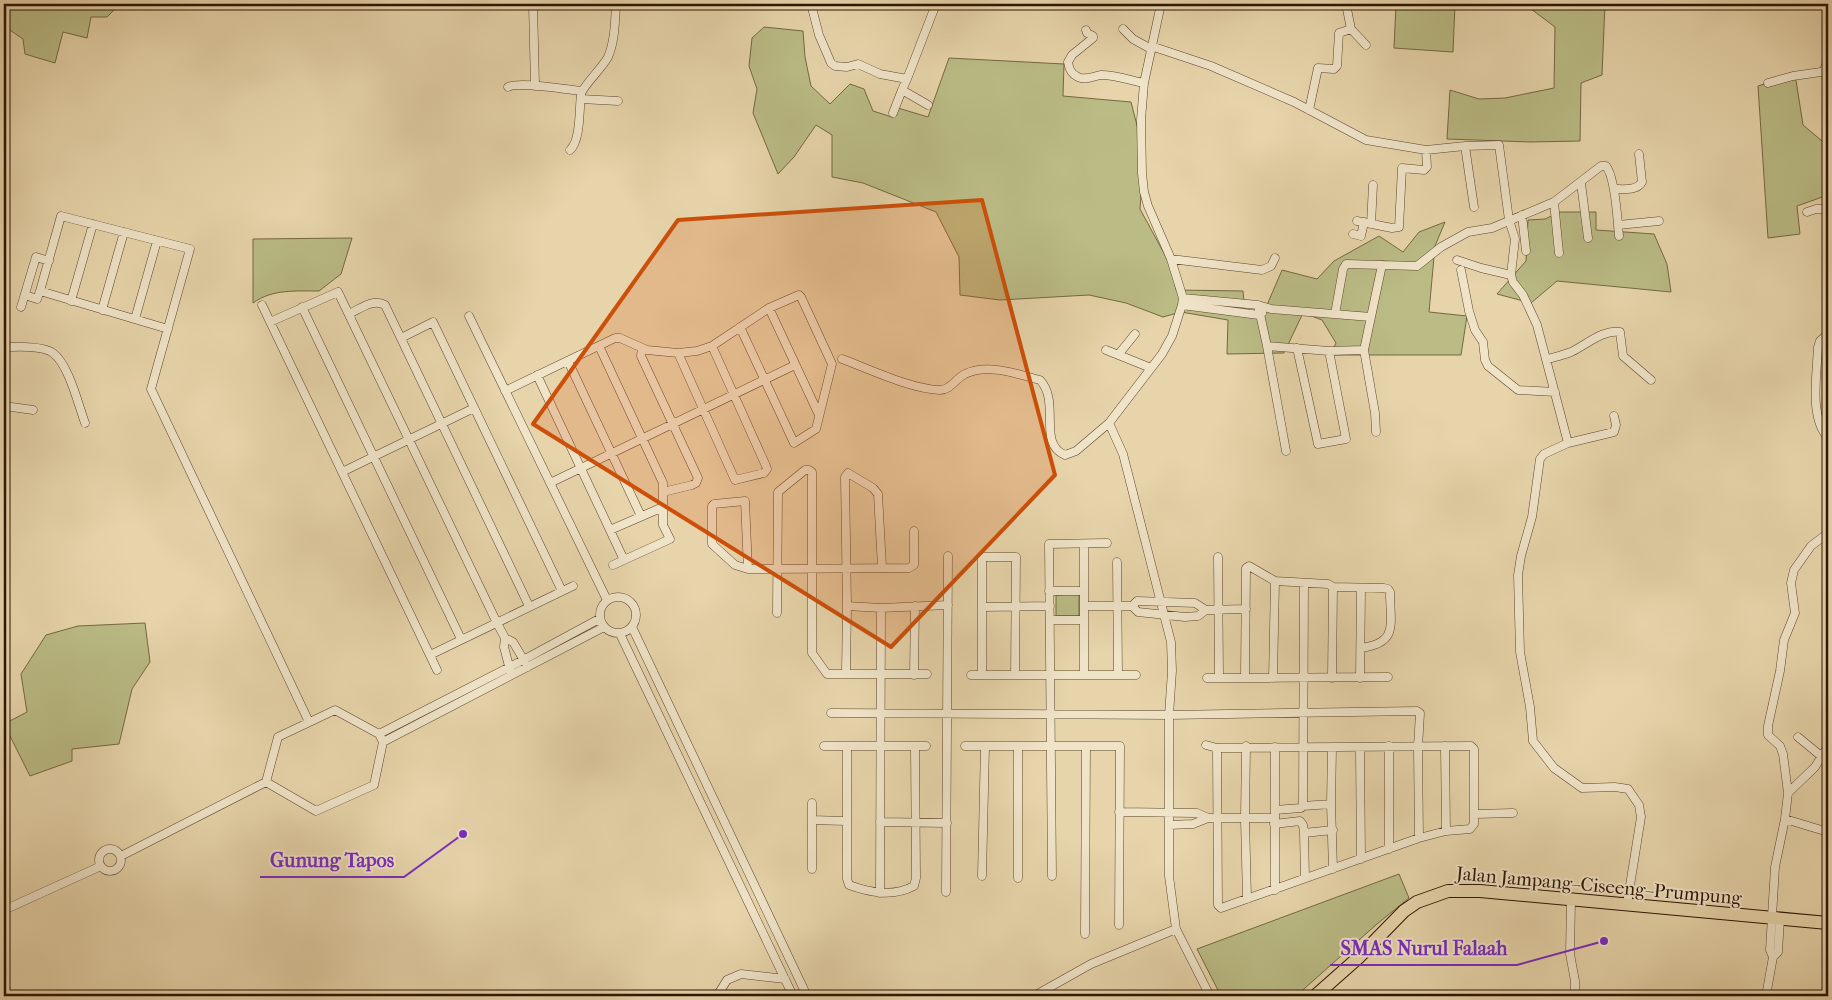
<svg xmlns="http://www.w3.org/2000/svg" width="1832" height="1000" viewBox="0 0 1832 1000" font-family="'IM FELL French Canon',serif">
<rect width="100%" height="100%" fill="#e7d4aa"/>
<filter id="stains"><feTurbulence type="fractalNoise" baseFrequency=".004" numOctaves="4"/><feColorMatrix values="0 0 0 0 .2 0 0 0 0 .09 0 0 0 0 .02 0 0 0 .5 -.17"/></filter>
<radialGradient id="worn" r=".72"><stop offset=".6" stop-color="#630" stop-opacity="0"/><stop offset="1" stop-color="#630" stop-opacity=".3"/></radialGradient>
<path fill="#babb85" stroke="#746842" d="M4,4H120L107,17H91L87,38L63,32L55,63L25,54L23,39L4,26Z
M1396,4H1455L1453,52L1394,48Z
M1526,4H1605L1602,75L1581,83L1580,141L1530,142L1447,139L1450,90L1479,99L1505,98L1554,88L1555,27L1527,6Z
M764,27L803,31L805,57L811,86L830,104L850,84L864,89L873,111L892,117L898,108L928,117L949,58L1064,64L1063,96L1131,102L1144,153L1140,209L1172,268L1176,290L1243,291L1245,314L1261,319L1282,270L1317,279L1334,261L1379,236L1403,252L1419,232L1445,222L1435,246L1429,312L1467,316L1461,355H1330L1336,343L1322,320L1303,313L1284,353L1227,354L1228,320L1181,312L1163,317L1126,303L1089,295L1000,300L960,295L959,257L936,212L863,183L832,177V135L816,125L794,157L778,174L753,113L757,89L749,66L752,38Z
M1795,74L1803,125L1828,146V195L1797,206L1800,234L1768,238L1758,86Z
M1560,212H1596V230L1654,234L1667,264L1671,292L1557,281L1531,303L1497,294L1526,261L1528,220L1545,219Z
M352,238L341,274L319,291C296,291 272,289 253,303V239Z
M1079,594V616H1056V595Z
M145,623L150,662L132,689L119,744L72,749V761L30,776L4,724L27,712L21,674L46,635L78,626Z
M1399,874L1409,898L1377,924L1296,996H1221L1197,949Z"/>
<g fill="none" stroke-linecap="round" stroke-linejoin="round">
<defs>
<path id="minor" d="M533,4L535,86
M811,4L819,35L831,63L835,66L847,67L858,64L880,74L907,79L936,4
M1161,4L1144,83L1141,120L1142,173L1144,192L1148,206L1171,259L1183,298L1182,305L1172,336L1162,354L1109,423L1123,454L1171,642L1172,671L1169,715V876L1176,929L1210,996
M1346,4L1351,29
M1123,29L1133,39L1151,49
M1086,30L1087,33L1093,36V38L1072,55L1068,62C1069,69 1071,74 1078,77C1086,81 1093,76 1101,75C1115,75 1130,80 1144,83
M1151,46L1211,66L1294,102L1366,140L1426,150L1465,146L1499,145L1509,220L1515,239L1511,275L1513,282L1523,295L1537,325L1568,443L1544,454L1540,459L1532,517L1521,556L1518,575L1520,652L1530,707L1533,741L1554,768L1582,788L1615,787L1628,789L1639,805L1641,817L1627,904
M1824,71L1828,59
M907,79L902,90L928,105
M1768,83L1793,76L1828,71
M508,87C520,81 566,90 582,91
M581,99L618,101
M1309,110L1318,68L1334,69L1337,66L1339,33L1351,29L1366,45
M893,113L902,90
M1465,146L1474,207
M570,150C581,140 579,109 581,94C583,86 603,67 608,57C615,41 615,21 616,4
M1581,183L1588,238
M1614,189C1623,189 1637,191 1642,182L1639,154
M1554,202L1559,253
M1807,212L1816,209H1828
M1522,215L1526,251
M1357,221L1392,228L1399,227L1402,168L1424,170L1427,167L1426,150
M1371,224L1373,185
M1353,234L1361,236L1364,222
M1619,236L1618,225L1659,221
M1171,259L1262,270L1271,266L1275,258
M1457,260L1481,268L1511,275
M1461,270L1469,311L1475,330L1483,342L1485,360L1488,366L1518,390L1555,392
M25,295L37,299L40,291
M1183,298L1258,305L1271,309L1371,317
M71,301L93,224
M262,305L437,670
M1182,305L1259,315L1262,313
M1258,305L1267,346L1286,451
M21,307L36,257L49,261
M302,307L461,639
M769,308L819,415
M102,310L124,232
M349,314C360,309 373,298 385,305L529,606
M1335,314L1343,269L1346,264L1417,266L1441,247L1468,232L1492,228L1554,202L1601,166H1606C1614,176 1617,212 1618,225
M469,316L607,600
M135,319L157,241
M270,322L338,292L497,623L505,638L513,642L528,667
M168,329L40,291L61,216L190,249L151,389L309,722
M1828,334L1820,341L1818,347C1817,374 1809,417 1828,438
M401,338L433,322L562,591
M599,346L663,483V525L670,539L613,565
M1267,346L1329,351L1364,350L1375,413L1376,432
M4,348C15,346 44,346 53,353C69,365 78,404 85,423
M642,348L641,356L698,478L696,483L692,485L663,492
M1297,348L1318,444L1346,439L1329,351
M1106,350L1151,368
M1364,350L1382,265
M678,353L735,480L764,473L767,469L766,466L712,346
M1118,355L1135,334
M842,359C869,369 911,389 940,390C951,390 956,378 965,374C988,363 1017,374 1040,380C1061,402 1037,444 1065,455L1076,451L1109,423
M1548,359C1555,357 1564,355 1571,352C1586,345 1603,329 1620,332L1623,356L1651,380
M568,361L641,516
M537,375L624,560
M505,391L615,338H620L647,350L678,353L697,351L712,346L769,308L799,295L801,297L832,364L816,429L794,443L740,327
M4,406L33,410
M1568,443L1614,432L1616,425L1614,416
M342,472L474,408
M550,483L795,365
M610,530L663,507
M1084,544V675
M1218,557L1219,677
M1117,562L1118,675
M748,569L745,501L714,504L712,506V544L735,565L748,569L909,568L914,565V531
M1275,581L1328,584L1333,587L1332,678
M1333,587L1384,588L1388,589L1390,592C1390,624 1399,643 1361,648
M1049,591H1084
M600 615a18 18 0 1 1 36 0a18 18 0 1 1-36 0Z
M847,606L881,608L948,605
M1084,606H1132L1137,601L1195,603L1206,610
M1132,606L1138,612L1185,617L1198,616L1206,610L1246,609
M982,607L1050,606
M777,613L778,492L805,470H809L812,472V653L827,674H927
M1050,620H1084
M632,627L807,996
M620,634L793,996
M505,638L504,647L510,670
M430,655L573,586
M846,673L847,606L845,477L848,473L873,488L878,494L882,567
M914,675L915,606
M971,675H1136
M982,675V557H1016L1015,675
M1245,677L1246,568L1249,566L1275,581L1273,678
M1207,678L1388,677
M1360,678L1361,588
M335,710L379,734L383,742L374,785L316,811L266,782L278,737Z
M831,713L1169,715L1417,711L1420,713L1418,747L1419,838
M379,734L525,659L599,619
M1798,737L1821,756
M383,742L604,627
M1206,745L1217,748L1471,746L1474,749V824L1470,829L1446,831L1419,838L1221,908L1218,905L1217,748
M824,746H926
M847,746V879L849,885C871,893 893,897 914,886L916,878L915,746
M965,746H1120L1119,925
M1246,746L1245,819L1247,899
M1445,746L1446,831
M1360,747L1361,859
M1332,748L1331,804L1333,869
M1788,793L1815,767L1828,746
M1303,806L1304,583
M1275,810L1301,808L1303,806L1331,804
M1119,812L1197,813L1208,818H1275
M1475,814L1513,813
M1785,819L1828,832
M812,820L845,821
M880,822L947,823
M1274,824L1300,821L1303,825L1304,833L1333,830
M1169,825L1193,824L1208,818
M1304,833L1305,878
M99 860a11 11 0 1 1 22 0a11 11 0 1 1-22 0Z
M1389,849V746
M121,856L266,782
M812,869V803
M982,876L985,746
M1052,876L1049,544L1107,543
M1018,878V746
M1275,890V747
M946,892L948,556
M880,893L881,608
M1571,900L1570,954L1575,981V996
M4,910L101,866
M1085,934L1086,746
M1773,957L1770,950L1775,867L1785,819L1788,793L1783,754L1780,746L1768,735V726L1780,671L1784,640L1795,613L1791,583L1794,570L1811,546L1828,533
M717,996L727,980L741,974L785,979
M1034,996L1091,964L1176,929
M1766,996L1773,957L1778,952L1780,919"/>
<path id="primary" d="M1315,996L1358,958L1404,911L1417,902L1448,891H1480L1828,923"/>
</defs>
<use href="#minor" stroke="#5c442a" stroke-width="9"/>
<use href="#primary" stroke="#2d1400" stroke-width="14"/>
<use href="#minor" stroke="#efe3c8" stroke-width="8"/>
<use href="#primary" stroke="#e7d4aa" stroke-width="12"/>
</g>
<path fill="#cc4f0a" fill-opacity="0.2" stroke="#cc4f0a" stroke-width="4" stroke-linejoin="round" d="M982,200L1055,475L891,647L533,424L678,220Z"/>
<g text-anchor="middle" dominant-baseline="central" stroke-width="4" stroke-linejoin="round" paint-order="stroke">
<g font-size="19" fill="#2d1400" stroke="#efe3c8">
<text transform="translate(1599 886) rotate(5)">Jalan Jampang–Ciseeng–Prumpung</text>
</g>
</g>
<path fill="none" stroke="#7b2cbf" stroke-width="2" d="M463 834L404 877H260M1604 941L1517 965H1330"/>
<g fill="#7b2cbf" stroke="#efe3c8" stroke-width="2">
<circle cx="463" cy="834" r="5"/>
<circle cx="1604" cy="941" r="5"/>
</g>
<g font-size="20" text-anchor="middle" font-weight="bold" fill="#7b2cbf" stroke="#efe3c8" stroke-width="4" stroke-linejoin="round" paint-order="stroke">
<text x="332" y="867">Gunung Tapos</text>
<text x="1424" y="955">SMAS Nurul Falaah</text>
</g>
<rect width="1832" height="1000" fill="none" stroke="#e7d4aa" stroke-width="20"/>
<rect x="5" y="5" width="1822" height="990" fill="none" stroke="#2d1400" stroke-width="2.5"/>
<rect x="10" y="10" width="1812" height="980" fill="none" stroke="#2d1400"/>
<rect width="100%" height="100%" filter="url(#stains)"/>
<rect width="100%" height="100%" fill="url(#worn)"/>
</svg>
